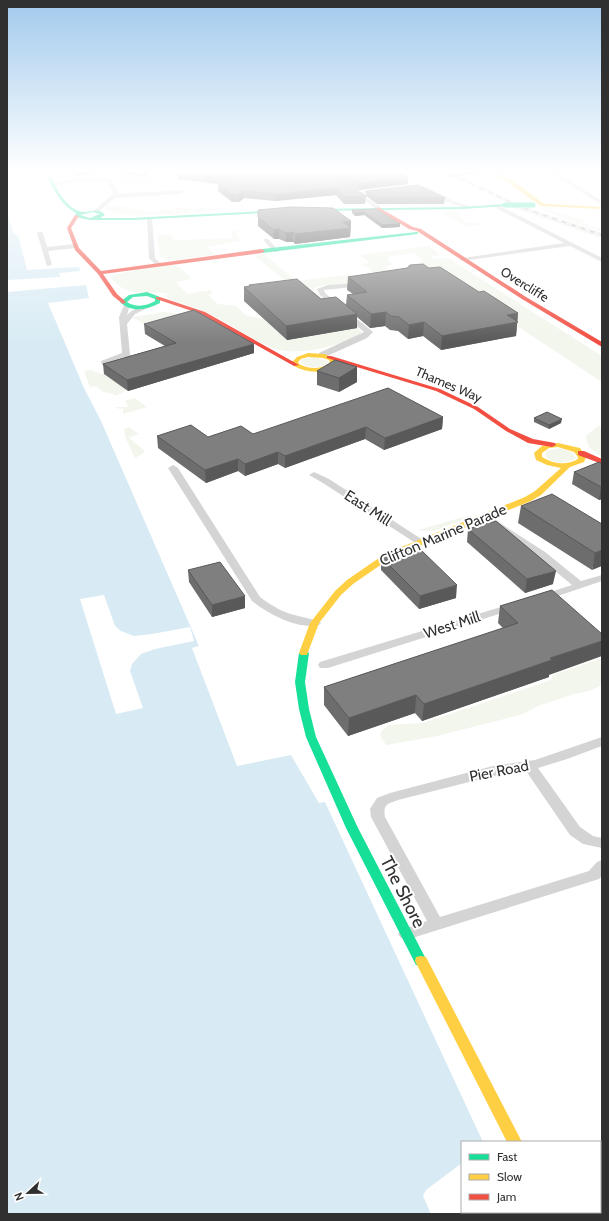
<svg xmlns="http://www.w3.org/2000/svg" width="609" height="1221" viewBox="0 0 609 1221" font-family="Cabin,sans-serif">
<rect width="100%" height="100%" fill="#fff"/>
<path fill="#f2f6ec" d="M116,172H185L170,178L174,181L124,186Z
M108,205L127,207L125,209L155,212C162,208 170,213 178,208L197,209C201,207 213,206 216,210C195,212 118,221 104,208Z
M507,206L516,207L602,236V239Z
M547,207L555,209L552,211C564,215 575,216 586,221L580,222L602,230V232L570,221L539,208Z
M456,211L464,222L485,224L467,227L440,212Z
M242,230L236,232L240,241L207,247L216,255L171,260L160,257L157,235H172L173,240H179L233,238L231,231Z
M429,246L441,255L431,256L435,259L448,258L602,356V382L420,262L424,261L414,253L390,256L387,259L393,264L383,267L392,273L343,285H323L313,289L314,292L321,296L361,331V333C340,347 296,357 273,348C251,339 231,324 210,314C195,306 177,303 162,296L169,294C146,288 126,300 110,276C121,273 162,263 172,264C180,266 187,274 192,279L176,282L187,294L210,290L213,293L208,295L218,304L236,306L245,315L263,319L287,340L344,330L294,287L254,256L264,254L296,281L354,274L358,278L375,276L369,268L361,264L370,263L360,255Z
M163,312L173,313L191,318L177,315L143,324L139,320L133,319L134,317Z
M313,357L327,361L328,363C319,369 309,368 301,363L302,360Z
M92,370L100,374H104L127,390C122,392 120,396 112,395L115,394L103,392L96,386L90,387L84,371Z
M135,398L147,407L123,414V408L119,409L116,407H127L128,405L125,401Z
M598,426L602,427V457C593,451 586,447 586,436Z
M129,427L139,434L129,438L145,451L142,454L135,458L126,439L124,429Z
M560,448L573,453L576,458C566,464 554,465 545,456L547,451Z
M467,516L470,517L437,530L431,531L418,530Z
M602,658V685L589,691L574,694L538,706L520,715L437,736L386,745L380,735L382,730L389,725L423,723L551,680L553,675Z"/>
<path fill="#d8ebf4" d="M7,212L13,232L19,238L27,270L79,267L81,271L59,273L63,287L86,285L89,298L48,303L84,388L101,421L199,646L192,648L237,766L291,755L319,803L325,802L483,1142H462V1163L426,1190L423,1196L431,1214H7Z"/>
<path fill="#fff" d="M60,277L63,287L7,292V280Z
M104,595L115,626L121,631L134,636L152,634L190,627L194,641L155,649L141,654L132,664L130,671L143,708L116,714L80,599Z"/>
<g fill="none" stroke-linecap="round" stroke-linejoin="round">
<path fill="#d4d4d4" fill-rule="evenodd" d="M420,172H426L425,178H421Z
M549,172H555L602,201V205Z
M98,177L112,180L119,194L181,190L184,192L181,194L115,198L97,213L95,212V210L113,194L108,182L82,181L54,186L51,184L74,178Z
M414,185L427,187L454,201L471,207L468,209L450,203L423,189H408L405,187Z
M381,189L384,191L383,192L362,195L380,207L381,208L378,210L351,192L354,190L358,192Z
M496,204L602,258V262L570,246L461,261L460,260L463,258L564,243L494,207V205Z
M147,217L152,218L155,258L161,264L160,265H156L149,258Z
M40,231L43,233L47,247L76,244L79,246L76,248L48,251L52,265L47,266L37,233Z
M264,239H268L278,250V252H274L264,241Z
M361,283L363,284V286L324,290L325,293L373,332L367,338L325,357H319V353L364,332L320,295L317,289L328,285Z
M127,303L130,305L127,315C132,310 144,303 150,307L135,314L127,324L130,354L134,360C126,370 113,373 102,365L101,361L122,353L119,317L124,305ZM124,357L126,360C121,365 115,367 109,362Z
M173,465L178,468L260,597C284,615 292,614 319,621L321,623L319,625C298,630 268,614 252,601L168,468Z
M314,472L329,479L426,542L425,544H417L323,483L309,475Z
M486,514L545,552L581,581L602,575V581L546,600H538L537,598L538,596L572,585L537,556L483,519L481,517L483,515Z
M514,603L518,604L519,606L518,608L328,668H320L318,665L320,662Z
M602,737V746L567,759L538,768L580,827L593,836L602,838V848L583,844L570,835L526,771L493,776L398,800C387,804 383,804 385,817L440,917L589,871L597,862L602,860V876L599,879L406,940L401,938L398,934L401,930L427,921L371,817L370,809L377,798L390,793L493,766L535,760Z"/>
<path fill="#16e098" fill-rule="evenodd" d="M45,172H49C55,186 64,206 79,211C89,215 97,205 105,215L100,218H132L282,210L284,211L282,212L132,220H90L75,217L76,213C61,205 52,188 45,172ZM93,212L100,214L90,218L80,215Z
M505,204L507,206L462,209L312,211L310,210L312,209L462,207Z
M416,232H418V234L262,253L259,251L262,249Z
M147,292L160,297V303C147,310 131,313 120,302L129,295ZM147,296L155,299V301C146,306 136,308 127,302L133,297Z
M304,650L309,653L305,682L309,709L316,737L358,828L427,961L426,965L421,966L416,965L346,828L306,737L299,709L295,682L299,653Z"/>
<path fill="#ffcf43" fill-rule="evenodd" d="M492,172H497L519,185L544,204L602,207V209L541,206Z
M308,353L324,354L334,358L336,364C325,375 307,373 294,366L292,362L297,357ZM308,357L323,358L329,360L330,363C320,370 309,369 299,364L298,362L301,359Z
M558,443L580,448L586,457L584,462L570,467L541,495L531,501L400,554L382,564L353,584L341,595L319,623L307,655H301L299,653L310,623L335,591L347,580L376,560L394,550L525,497L535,491L561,468L547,465L536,460L534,453L542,446ZM558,447L574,452L578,457V459C566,466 554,464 542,457V453L549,448Z
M421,956L426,957L522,1142H507L415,961L416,957Z
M600,1182L602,1183V1199L600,1198Z"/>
<path fill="#f24e42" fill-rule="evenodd" d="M378,207L413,227L421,229L526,297L602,342V347L522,299L417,231L409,229L376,209Z
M75,215L79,216L71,228L79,248L101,271L262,249L265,251L262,253L103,274L117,294L126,302L123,304L113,296L98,274L75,250L67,228Z
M156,297H160L205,312L299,365L294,366L201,314L156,299Z
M327,356H331L440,389L478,407L510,429L533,439L555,443L556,445L552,447L528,443L506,431L474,409L436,391L327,358Z
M578,451H584L602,459V464L578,455Z"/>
<defs>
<path id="rail" d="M447,172L520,207L602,235"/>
</defs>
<use href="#rail" stroke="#bcbcbc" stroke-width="2.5"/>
<use href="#rail" stroke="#fff" stroke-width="1.5" stroke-dasharray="5" stroke-linecap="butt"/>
<path stroke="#16e098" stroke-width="5" d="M505,205H533"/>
</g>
<path fill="#6d6d6d" d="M122,172H147L148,177L124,174Z
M328,172L366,196L365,204H344L336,195L275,201L244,198L239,202H232L218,191V184L178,179L177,173Z
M329,172H399L408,177V184L358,190Z
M445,172H480V173L450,177Z
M366,191L445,198L444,204H377L366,196Z
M376,209L400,227L382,228L364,215L355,216L352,213V210Z
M258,210L351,221L350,237L295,244L293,242H286L279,239H274L258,226Z
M429,268L479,292L518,313L516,336L441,350L423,336L408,339L398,331L390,330L385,326L370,328L357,317V328L287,340L244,301V287H249V285L321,299L346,305L347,295L353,294L347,290L348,277Z
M144,324L254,353L128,391L104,374L103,364L165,346L145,334Z
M357,367V382L339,392L317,385V371Z
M443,417L442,429L384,450L365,439L285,468L278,464L245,476L238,471L206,483L158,448L157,436L208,437L253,434Z
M534,418L561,423L549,429L534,422Z
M602,464V499L599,500L572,484L574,472Z
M521,506L602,524L592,570L518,523Z
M468,529L553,584L525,593L467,542Z
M381,557L456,598L419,609L381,570Z
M188,570L245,608L212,617L189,582Z
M552,590L549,677L422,721L415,713L348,736L324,705V687L503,628L498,623L500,606Z"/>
<path fill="#595959" d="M74,172H95V174L75,176Z
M467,172H480V173L450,177V174Z
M408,177V184L358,190L359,183Z
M336,188V195L275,201V194Z
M244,191V198L239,202V195Z
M364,212V215L355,216V213Z
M351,221L350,237L295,244V234L343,222Z
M400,224V227L382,228V225Z
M279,229V239H274V230Z
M293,232V242H286V233Z
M386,312L385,326L370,328L371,314Z
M518,313L516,336L441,350L442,336L507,315Z
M357,314V328L287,340L286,326Z
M424,322L423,336L408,339L409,325Z
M254,344V353L128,391L127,380Z
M357,367V382L339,392V378Z
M443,417L442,429L384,450L385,438Z
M562,419L561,423L549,429V425Z
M366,427L365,439L285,468V456Z
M278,452V464L245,476V464Z
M238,459V471L206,483L205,470Z
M601,487H602V499L599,500Z
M602,550V566L592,570L595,553Z
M556,571L553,584L525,593L527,579Z
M457,585L456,598L419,609L420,596Z
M245,596V608L212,617V605Z
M602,641V656L549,675V677L422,721L424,704L550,658Z
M416,695L415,713L348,736L349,718Z"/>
<path fill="#7f7f7f" stroke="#595959" d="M178,172H328L366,196L344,197L336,188L275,194L244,191L239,195H232L218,184L226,178L177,173Z
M340,172H399L408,177L359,183Z
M448,172H467L450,174Z
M418,185L445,198H378L366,191Z
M291,207L333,208L351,221L343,222L351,228L295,234L293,232L286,233L279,229L274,230L258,217V210Z
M376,209L400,224L382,225L364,212L355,213L352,210Z
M423,264L429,268L440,267L479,292L484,291L518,313L507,315L518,322L442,336L424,322L409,325L399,317L391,316L386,312L371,314L347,295L367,292L348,277L407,268L410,265Z
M297,279L321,299L336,297L357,314L286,326L244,287L250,286L249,285Z
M194,310L254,344L127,380L103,364L176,343L144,324Z
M335,360L357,367L339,378L317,371Z
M388,388L443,417L385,438L366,427L285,456L278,452L245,464L238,459L205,470L157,436L191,425L208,437L241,426L253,434Z
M547,412L562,419L549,425L534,418Z
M599,462L602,464V487H601L574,472Z
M552,494L602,524V550L595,553L521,506Z
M496,521L556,571L527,579L468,529Z
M418,547L457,585L420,596L381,557Z
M220,562L245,596L212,605L188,570Z
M552,590L602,634V641L550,658L552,660L424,704L416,695L349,718L324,687L518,623L500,606Z"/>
<linearGradient id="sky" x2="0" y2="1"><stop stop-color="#a1caed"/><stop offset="0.5" stop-color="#fff"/><stop offset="1" stop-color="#fff" stop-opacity="0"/></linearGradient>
<rect width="609" height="343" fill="url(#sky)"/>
<g text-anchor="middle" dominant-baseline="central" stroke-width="4" stroke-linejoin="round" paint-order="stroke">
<g font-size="13" fill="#303030" stroke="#fff">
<text transform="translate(525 284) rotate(32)">Overcliffe</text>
<text transform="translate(449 384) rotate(23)">Thames Way</text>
</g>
<g font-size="15" fill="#303030" stroke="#fff">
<text transform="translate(368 508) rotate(33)">East Mill</text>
<text transform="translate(443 535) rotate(-23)">Clifton Marine Parade</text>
<text transform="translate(452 625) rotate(-18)">West Mill</text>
<text transform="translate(499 771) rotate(-11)">Pier Road</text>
</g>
<g font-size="18" fill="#303030" stroke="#fff">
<text transform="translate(403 892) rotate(63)">The Shore</text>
</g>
</g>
<rect width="609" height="1221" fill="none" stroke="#303030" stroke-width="16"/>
<rect x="461" y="1141" width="140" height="72" fill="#ffffff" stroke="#acacac"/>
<rect x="469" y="1154" width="20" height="6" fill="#16e098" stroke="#acacac"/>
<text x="497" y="1161" font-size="12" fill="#303030">Fast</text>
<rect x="469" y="1174" width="20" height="6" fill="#ffcf43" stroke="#acacac"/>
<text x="497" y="1181" font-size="12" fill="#303030">Slow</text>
<rect x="469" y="1194" width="20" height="6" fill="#f24e42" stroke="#acacac"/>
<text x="497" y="1201" font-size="12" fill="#303030">Jam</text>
<g transform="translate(28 1193) rotate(248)" stroke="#ffffff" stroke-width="3" paint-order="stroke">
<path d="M0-3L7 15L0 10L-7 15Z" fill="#303030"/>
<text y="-6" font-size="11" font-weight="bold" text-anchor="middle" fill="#303030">N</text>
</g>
</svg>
